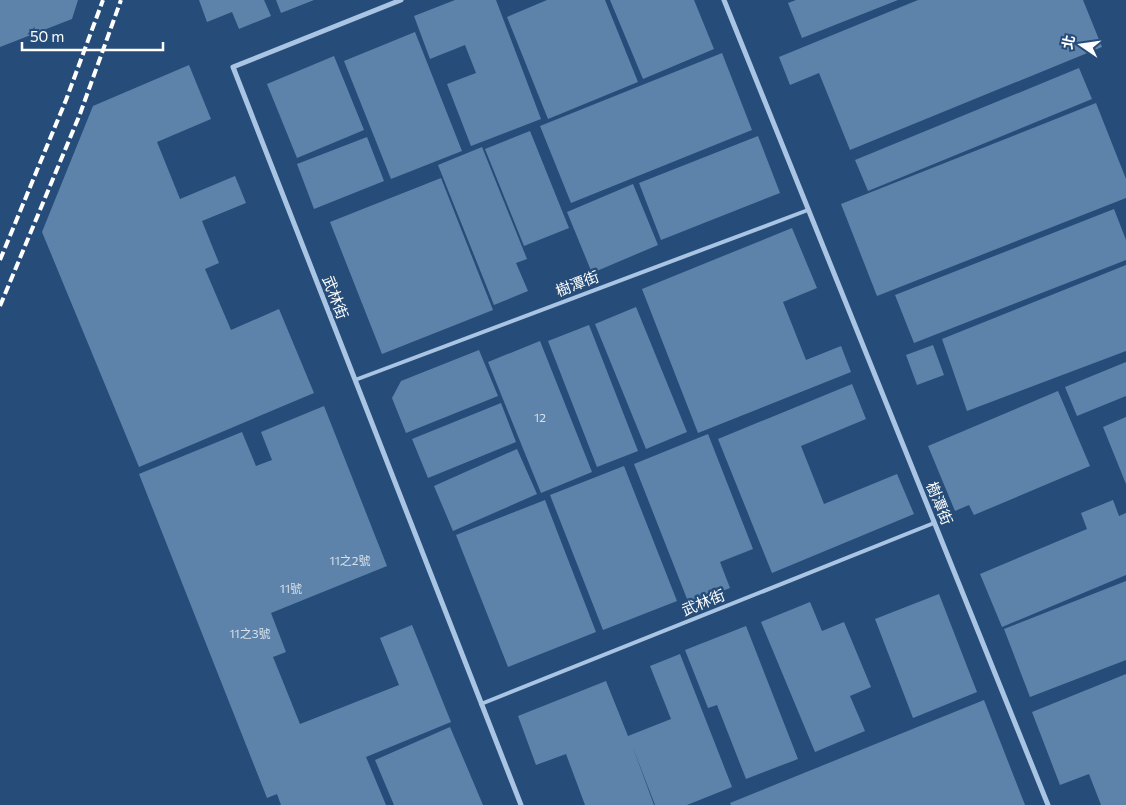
<svg xmlns="http://www.w3.org/2000/svg" width="1126" height="805" viewBox="0 0 1126 805" font-family="Commissioner,'Noto Sans TC',sans-serif">
<rect width="100%" height="100%" fill="#264d79"/>
<path fill="#5e83aa" d="M0,0H78L72,19L0,47Z
M199,0H264L271,16L239,29L232,12L207,22Z
M276,0H314L281,13Z
M455,0H496L541,119L471,146L447,84L476,73L465,45L430,59L414,16Z
M547,0H605L638,82L548,119L507,17Z
M610,0H694L714,49L643,79Z
M796,0H898L802,38L788,3Z
M918,0H1083L1102,47L850,150L819,73L790,85L779,57Z
M415,32L462,151L391,179L344,61Z
M722,53L752,130L571,203L540,126Z
M334,56L364,130L297,158L267,84Z
M189,65L211,119L157,142L180,199L235,176L246,203L202,221L219,263L205,269L231,330L279,309L314,393L139,467L42,232L93,106Z
M1079,68L1092,99L868,191L855,160Z
M1096,103L1126,179V198L877,296L841,204Z
M530,131L569,228L524,246L485,149Z
M758,136L780,193L661,240L639,183Z
M367,137L384,181L314,209L297,164Z
M482,147L527,259L516,263L528,291L494,305L438,165Z
M441,178L493,310L382,354L330,222Z
M633,184L658,245L592,273L567,212Z
M1114,209L1126,240V260L914,343L895,295Z
M792,228L817,288L783,302L806,360L841,346L851,372L698,433L642,289Z
M1126,265V351L967,411L942,339Z
M636,307L687,432L646,449L595,324Z
M589,325L638,451L597,467L548,341Z
M540,341L592,472L541,493L488,362Z
M933,345L944,375L917,385L906,355Z
M479,350L498,396L406,433L392,398L401,381Z
M1126,362V396L1077,416L1065,387Z
M852,384L866,419L801,446L824,504L897,474L914,514L772,573L718,439Z
M1058,391L1090,466L974,515L969,505L955,511L928,446Z
M501,403L516,442L428,478L412,439Z
M324,406L387,566L271,613L286,652L273,657L300,724L399,685L380,638L412,625L451,722L366,757L386,805H281L277,794L267,798L139,474L242,432L256,466L272,460L261,432Z
M1126,417V484L1103,427Z
M708,434L753,549L720,562L730,588L689,604L634,464Z
M517,449L537,494L453,531L434,486Z
M624,466L677,601L603,630L550,495Z
M545,500L596,632L508,667L456,535Z
M1113,500L1119,516L1126,513V575L1002,627L980,574L1087,529L1081,513Z
M1126,581V660L1030,697L1004,629Z
M939,594L977,692L913,718L875,619Z
M810,602L822,631L844,622L871,687L850,696L865,731L815,752L761,622Z
M746,626L798,759L746,779L717,705L708,708L685,650Z
M680,654L732,787L687,805H655L632,745L654,805H585L566,754L536,765L518,716L606,681L628,736L671,719L650,666Z
M1126,674V805H1101L1089,774L1060,785L1032,712Z
M984,700L1025,805H731L730,803Z
M450,727L483,805H394L375,760Z"/>
<g fill="none" stroke-linecap="round" stroke-linejoin="round">
<path stroke="#a9c5e3" stroke-width="4" d="M355,380L808,210
M481,704L934,523"/>
<path stroke="#a9c5e3" stroke-width="5" d="M401,0L233,67L521,805
M724,0L1048,805"/>
<path stroke="#fff" stroke-width="4" stroke-dasharray="9 4" stroke-linecap="butt" d="M0,260L66,100L103,0
M0,306L80,114L121,0"/>
</g>
<g text-anchor="middle" dominant-baseline="central" stroke-width="5" stroke-linejoin="round" paint-order="stroke">
<g font-size="12" fill="#d7e0ea">
<text x="540" y="417">12</text>
<text x="350" y="560">11之2號</text>
<text x="291" y="588">11號</text>
<text x="250" y="633">11之3號</text>
</g>
<g font-size="15" fill="#fff" stroke="#264d79">
<text transform="translate(577 283) rotate(-21)">樹潭街</text>
<text transform="translate(336 297) rotate(69)">武林街</text>
<text transform="translate(940 503) rotate(68)">樹潭街</text>
<text transform="translate(703 602) rotate(-22)">武林街</text>
</g>
</g>
<g transform="translate(1081 45) rotate(283)" stroke="#264d79" stroke-width="4" paint-order="stroke">
<path d="M0-4L9 19L0 12L-9 19Z" fill="#ffffff"/>
<text y="-8" font-size="14" font-weight="bold" text-anchor="middle" fill="#ffffff">北</text>
</g>
<path d="M22 42v8h141v-8" fill="none" stroke="#ffffff" stroke-width="2.5"/>
<text x="30" y="42" font-size="15" fill="#ffffff" stroke="#264d79" stroke-width="4" paint-order="stroke">50 m</text>
</svg>
